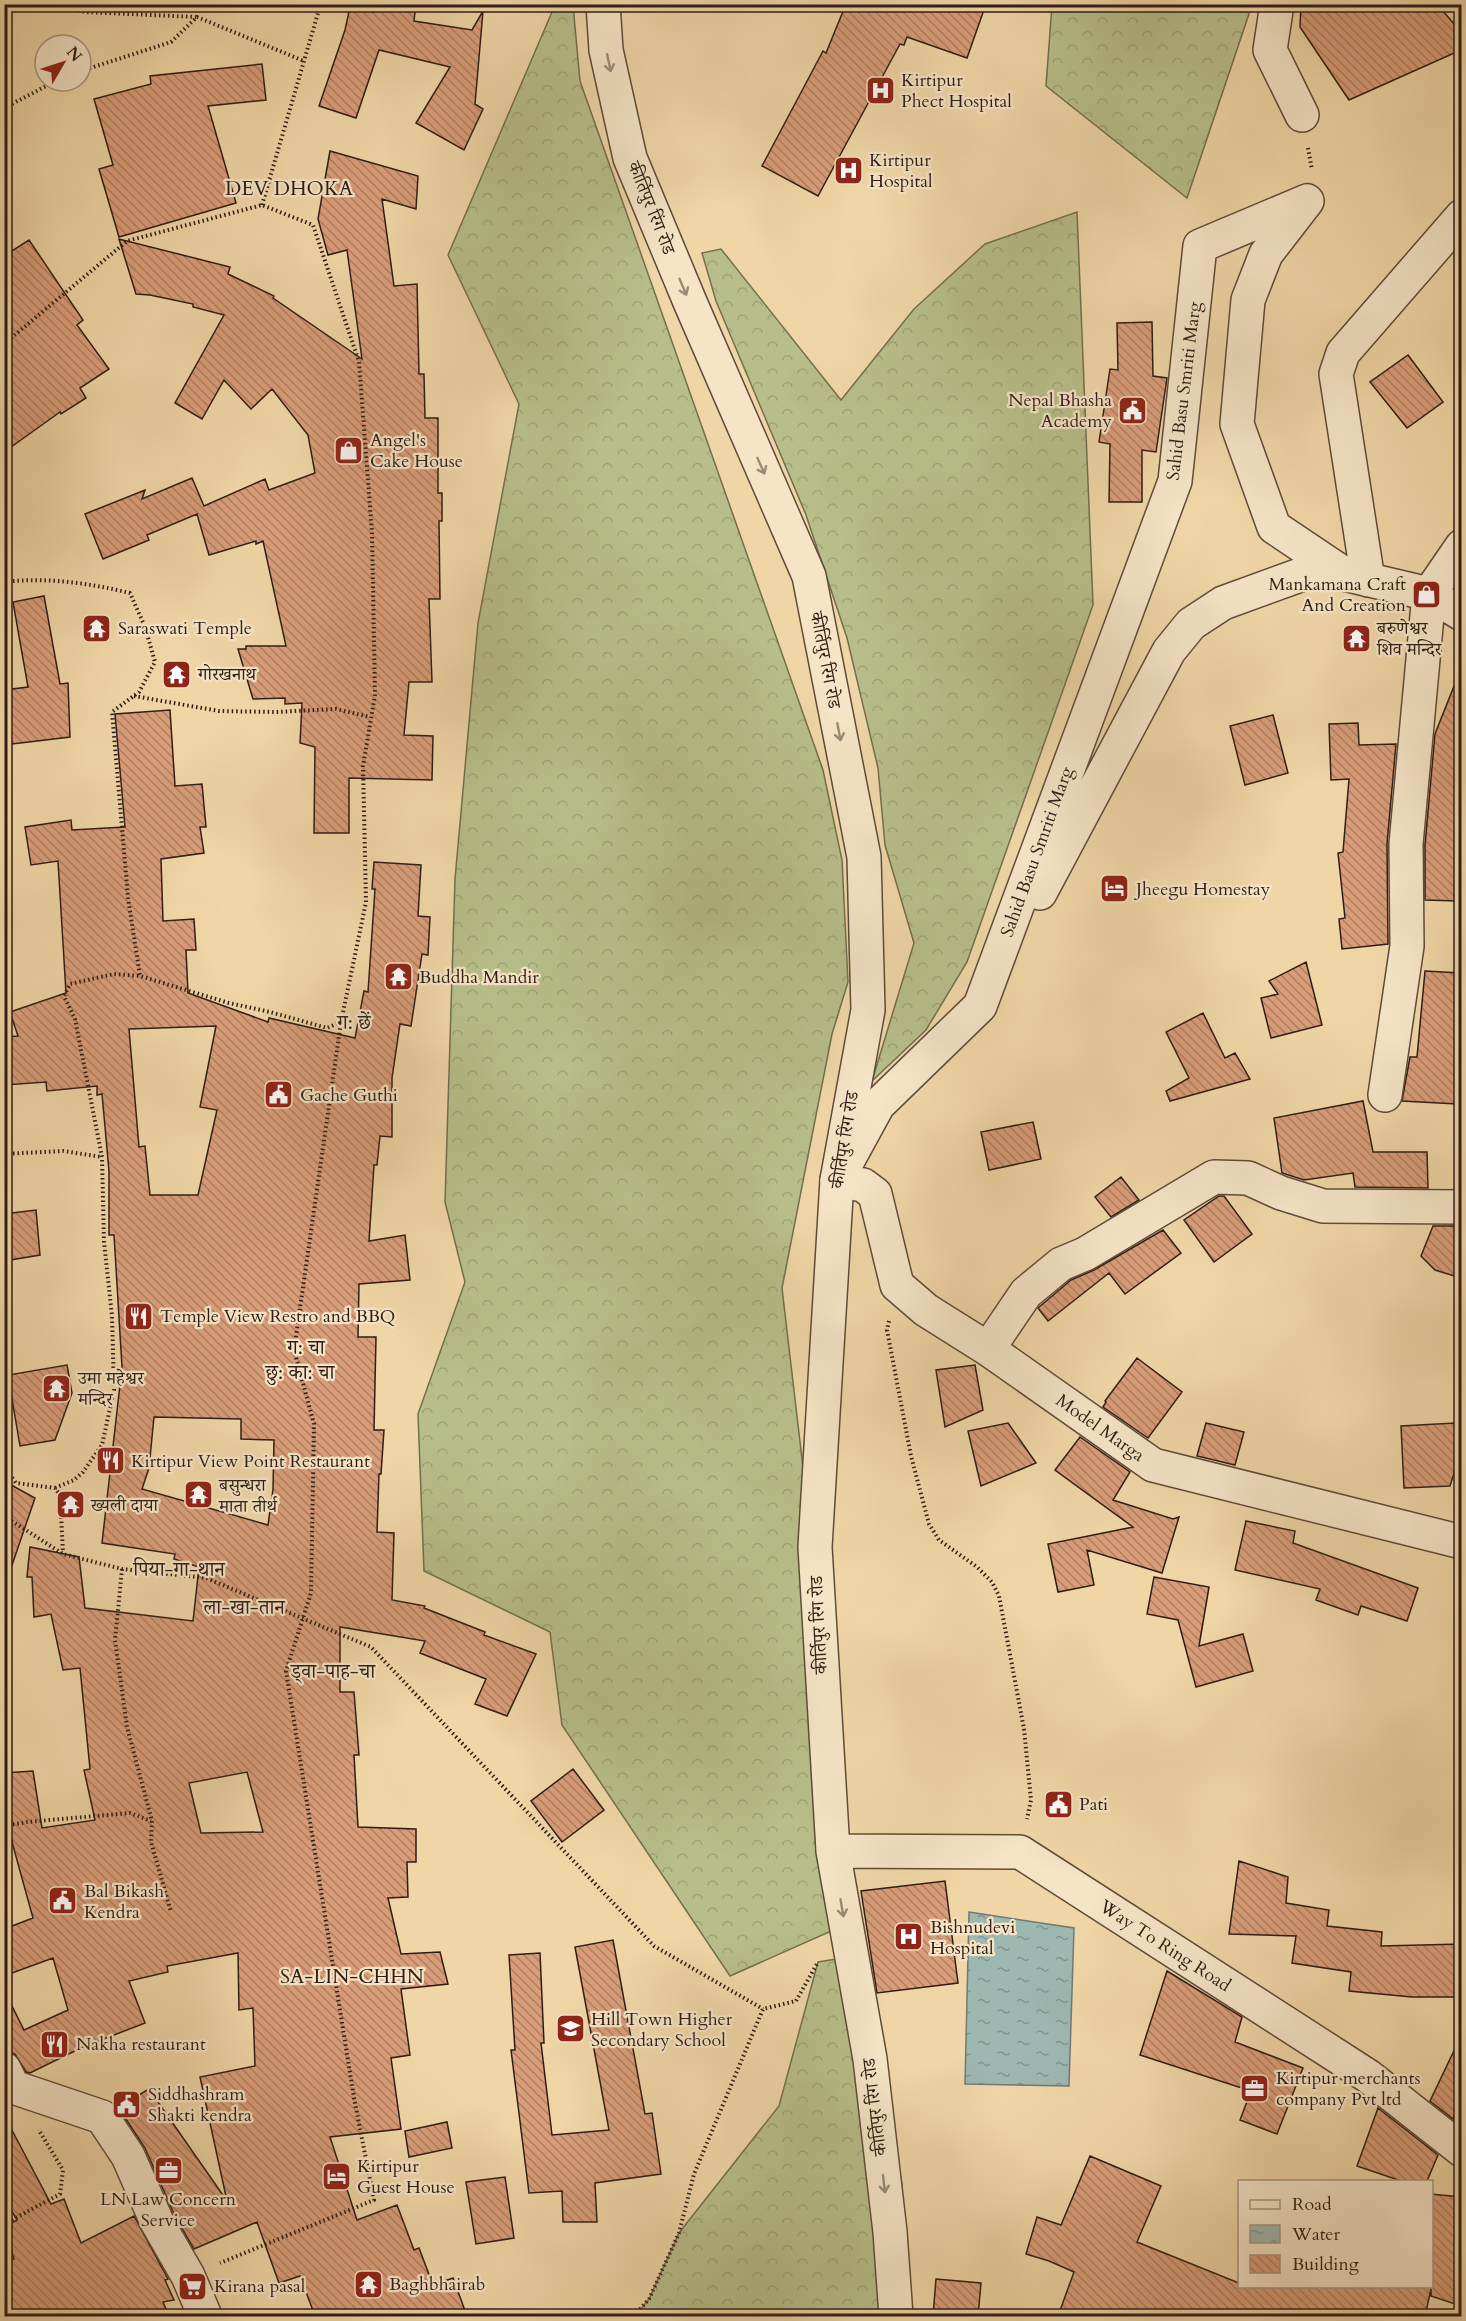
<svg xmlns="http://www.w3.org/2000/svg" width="1466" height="2321" viewBox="0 0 1466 2321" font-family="Cardo,'Noto Serif Devanagari',serif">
<defs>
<pattern id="forest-crowns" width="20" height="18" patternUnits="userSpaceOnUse" patternTransform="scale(1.5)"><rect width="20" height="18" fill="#b7be89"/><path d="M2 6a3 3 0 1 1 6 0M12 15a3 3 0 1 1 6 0" fill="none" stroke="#9ea375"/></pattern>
<pattern id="water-ripples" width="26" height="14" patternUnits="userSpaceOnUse" patternTransform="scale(1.5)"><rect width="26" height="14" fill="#9db7b1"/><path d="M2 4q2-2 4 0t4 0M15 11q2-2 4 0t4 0" fill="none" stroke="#80948f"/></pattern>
<pattern id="building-back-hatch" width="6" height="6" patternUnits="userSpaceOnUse" patternTransform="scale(1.5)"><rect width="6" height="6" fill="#d99d79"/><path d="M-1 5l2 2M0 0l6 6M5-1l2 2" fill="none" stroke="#b07f62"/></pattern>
</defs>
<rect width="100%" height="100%" fill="#f0d6a7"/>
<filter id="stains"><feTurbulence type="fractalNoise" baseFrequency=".00333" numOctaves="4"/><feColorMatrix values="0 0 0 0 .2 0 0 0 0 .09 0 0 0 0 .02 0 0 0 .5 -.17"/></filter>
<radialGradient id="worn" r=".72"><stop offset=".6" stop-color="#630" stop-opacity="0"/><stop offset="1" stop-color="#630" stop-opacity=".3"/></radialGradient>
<path fill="url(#forest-crowns)" stroke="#736e4e" stroke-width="1.5" d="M555,5H573L580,81L823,770L842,860L848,982L832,1034L782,1288L856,1920L730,1976L562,1725L550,1632L424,1571L418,1414L465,1282L445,1202L455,879L478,623L519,404L448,255Z
M1052,5H1252L1187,198L1046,86Z
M1077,212L1093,605L967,962L926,1030L872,1081L914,943L885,845L878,768L847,638L806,515L716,301L702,253L721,249L841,400L914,309L985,244Z
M855,1956L881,2065L902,2185L905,2316H635L649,2299L679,2233L779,2106L818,1962Z"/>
<path fill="url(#water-ripples)" stroke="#717972" stroke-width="1.5" d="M969,1912L1074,1928L1069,2086L965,2084Z"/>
<path fill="url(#building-back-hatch)" stroke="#2f1d14" stroke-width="1.5" fill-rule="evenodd" d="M376,4H416L414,21L472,30L483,11L475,104L483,109L464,150L416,123L450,67L379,50L356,118L319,106L345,30L350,7L374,12Z
M846,4H986L967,58L907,37L904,45L900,44L818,196L762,166L823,51L826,53Z
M1301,4H1437L1461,32V50L1349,100L1300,27Z
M262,64L266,100L208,106L236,203L119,237L99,169L113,165L94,99L151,84L150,76Z
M330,151L418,176L416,209L382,199L394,286L417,284L419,374H424L425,418H438V493H442V521H439L440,599H429L432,682H409L404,735L433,736L432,780L349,778V833H314L315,747L300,743L302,703L285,704V698L253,699L238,649H246V646H286L263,541L256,544V541L209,555L197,514L147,535L149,540L103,559L85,514L145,490L142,499L192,478L204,506L265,479L269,490L315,473L308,435L272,389L251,409L224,380L202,419L175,403L224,315L193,307V304L150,295L136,294L119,239L230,267L228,274L274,296L273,298L362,359L347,250L328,255L318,219Z
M29,240L83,320L77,325L109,369L80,388L86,398L61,414L60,412L4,452V256Z
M1152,322L1153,376L1167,378L1156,452L1142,450V502H1109L1110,444L1099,442L1110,369L1118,370L1117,323Z
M1408,355L1443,402L1407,428L1370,382Z
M44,596L60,684L68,683L70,737L4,745V690L28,687L13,602Z
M1460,671H1461V846L1458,901L1425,900V845L1435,734Z
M170,710L175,786L202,784L206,827H200L204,853L161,859L163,921L194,919L196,950H186L188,993L268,1022L269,1018L355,1038L364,991L368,992L375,889H372L374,862L421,865L418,916L430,917L428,955L422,954L411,1026L400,1024L392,1078V1137L380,1136L377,1165H374L369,1241L405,1235L410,1280L359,1284L358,1337H376L374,1430H384L381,1474H379L377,1532L394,1533L392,1600L425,1606L424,1608L485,1632L484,1635L536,1654L507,1716L475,1704L486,1679L420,1653L425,1641L340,1627V1692H354L359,1755H354L358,1827L416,1829V1862H407L408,1897L388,1898L401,1954L440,1952L448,1984L401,1989L410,2055L391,2058L401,2129L330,2137L357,2220L397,2205L414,2250L419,2248L433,2285L453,2278L467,2316H315L300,2276L279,2283L257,2222L194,2249L174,2214L145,2148L118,2107L149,2089L227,2201L200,2077L255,2066L253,2008L239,2010L238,1953L167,1966L168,1972L129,1981L145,2023L83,2047L30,2073L26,2072L15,2054L4,2050V1990L24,2030L68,2010L53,1958L4,1976V1929L33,1918L4,1813V1773L33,1771L42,1828L95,1820L84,1770L90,1769L80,1668L63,1670L51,1614L34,1617L32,1577H27L30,1547L79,1557L85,1608L193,1621L199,1567L174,1559L175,1554L102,1543L122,1367L114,1235H109V1171L102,1094L97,1095V1086L47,1091L46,1082L4,1085V1037L18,1036L10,1012L66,993L58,861L31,865L25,827L71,820L72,830L125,827L115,714ZM216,1026L200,1107L217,1110L198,1195H150L145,1146L139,1147L129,1029ZM154,1417L241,1419V1439L274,1440L273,1489L268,1525L142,1489L149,1468ZM247,1772L263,1832L201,1833L189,1783Z
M1273,715L1288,773L1245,785L1230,726Z
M1358,723L1359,745L1396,744L1387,844L1388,944L1342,949L1339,919L1345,918L1338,853L1343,852L1349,779L1331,780L1329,724Z
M1306,962L1322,1025L1271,1038L1261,998L1278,994L1269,981Z
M1425,971L1461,973V1052L1459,1051L1457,1104L1402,1101L1410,1057H1417Z
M1203,1013L1225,1058L1235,1053L1250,1079L1170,1101L1166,1091L1189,1078L1166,1032Z
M1363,1101L1373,1152H1427L1428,1188L1355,1187L1353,1173L1304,1180L1282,1173L1274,1118Z
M1033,1122L1041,1159L989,1170L981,1132Z
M1121,1177L1139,1200L1111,1217L1095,1197Z
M1219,1196H1224L1252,1234L1214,1262L1184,1220Z
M36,1210L40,1255L4,1261V1214Z
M1433,1226H1454L1461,1228V1278L1435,1270L1421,1256Z
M1163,1230L1181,1253L1125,1294L1109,1273L1048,1321L1038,1308L1071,1280L1094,1270Z
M1137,1358L1182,1392L1148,1438L1103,1407L1106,1402L1105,1401Z
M67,1365L72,1393L55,1440L20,1446L8,1375Z
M975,1365L983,1410L945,1427L936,1370Z
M1008,1423L1036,1463L981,1486L968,1431Z
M1206,1423L1244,1432L1235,1465L1197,1456Z
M1455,1423L1457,1464L1450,1486L1404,1488L1401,1426Z
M1080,1437L1130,1472L1113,1500L1173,1519L1179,1517L1162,1573L1087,1550L1094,1585L1058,1592L1048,1544L1133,1527L1055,1470Z
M4,1481L35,1498L9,1574L4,1573Z
M1246,1521L1295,1531L1293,1543L1418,1588L1407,1621L1361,1606L1358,1615L1316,1600L1320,1589L1235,1570Z
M1154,1577L1209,1587L1199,1646L1243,1634L1253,1671L1196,1687L1178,1620L1147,1614Z
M573,1769L604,1810L562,1842L531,1801Z
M1239,1861L1288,1877L1286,1903L1329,1910L1327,1926L1382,1932L1381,1946L1461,1944V1997H1412L1349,1991L1351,1972L1292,1963L1296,1936L1229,1934Z
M945,1881L958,1983L877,1993L861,1891Z
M613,1940L645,2114L652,2113L661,2174L595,2183L597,2222H563L562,2191L529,2193L511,2050H515L509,1955L540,1953L544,2043H541L552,2135L609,2130L575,1947Z
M1167,1971L1242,2017L1235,2042L1303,2068L1277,2134L1240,2120L1251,2091L1140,2055Z
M1461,2036V2096L1453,2119L1430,2101Z
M1378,2108L1438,2155L1427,2181H1401L1357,2166Z
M4,2115L51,2204L64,2199L81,2243L134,2216L168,2279L165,2280L174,2300L163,2302L169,2316H4V2261L14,2259L4,2228L17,2220L4,2198Z
M447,2122L452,2148L409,2157L405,2131Z
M1090,2156L1161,2186L1137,2242L1239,2283V2286H1431V2194L1461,2197V2306L1431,2296V2289L1425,2316H1058L1074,2272L1049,2261L1026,2254L1037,2217L1061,2225Z
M505,2177L514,2238L476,2244L466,2182Z
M936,2279L981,2283L978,2316H933Z"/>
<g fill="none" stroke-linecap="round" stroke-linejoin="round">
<defs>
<path id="minor" d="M1277,4L1270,50L1302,115
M1462,546L1429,594L1344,574L1274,527L1237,424L1248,300L1266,254L1307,201L1200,246L1175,481L980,1006L878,1105L837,1180L863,1185L875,1194L897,1285L926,1310L988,1349L1153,1465L1462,1542
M1368,580L1336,374L1343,353L1462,216
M1040,893L1169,651L1191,624L1223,603L1311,571L1344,574
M1385,1095L1407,946L1406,844L1429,594L1462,614
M988,1349L1026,1293L1061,1264L1085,1254L1214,1177L1248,1178L1281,1193L1323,1206L1462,1207
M4,2069L13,2087L102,2117L128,2156L157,2222L188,2276L205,2316"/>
<path id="tertiary" d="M603,4L606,50L630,158L690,302L809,576L864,857L868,1010L837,1180L815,1547L833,1851L870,2059L890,2232L896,2316
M833,1851L1020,1852L1368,2076L1462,2150"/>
</defs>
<use href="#minor" stroke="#5f4b39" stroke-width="36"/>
<use href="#tertiary" stroke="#5f4b39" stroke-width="36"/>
<path stroke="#2f1d14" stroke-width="4" stroke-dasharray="1.5 3" stroke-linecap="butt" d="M52,4L85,12L196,17
M81,71L171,42L197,17L304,61
M4,108L56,81
M1308,148L1312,170
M262,205L318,13L323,4
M4,344L127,241L262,205L313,225L359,362L372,533L375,695L363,766L366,902L341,1022L294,1350L314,1424L311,1593L286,1671L354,2098L374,2200L220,2263
M4,582C47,577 89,583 130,593L145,627L155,662L139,692L112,712L128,898L140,976L229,1003L270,1012L327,1028L341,1022
M134,696L219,711L276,712L336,709L370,717
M4,1154L63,1151L102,1157
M889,1321L887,1330L911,1456L929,1524L939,1540L977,1567L992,1582L999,1596L1024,1729L1031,1800L1027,1819
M4,1467L16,1483L55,1488L60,1495L63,1553
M55,1488L74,1480L83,1472L102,1445L114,1390L112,1316L104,1242L102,1157L75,1019L64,996L70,984L114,974L140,976
M4,1516L63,1554L122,1569L206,1578L371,1647L654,1946L763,2009
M122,1569L115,1640L127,1727L152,1821L151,1842L171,1912
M4,1826L27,1822L130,1813L151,1821
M4,2224L60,2194L63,2170L40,2132
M634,2316L649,2299L679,2233L694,2174L763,2009L796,2001L818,1962"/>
<use href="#minor" stroke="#f5e4c6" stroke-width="33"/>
<use href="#tertiary" stroke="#f5e4c6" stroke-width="33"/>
</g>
<defs><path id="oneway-shaft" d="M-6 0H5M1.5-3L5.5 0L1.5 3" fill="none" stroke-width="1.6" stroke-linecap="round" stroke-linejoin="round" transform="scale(1.5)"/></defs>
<g stroke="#9c8a76">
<use href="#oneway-shaft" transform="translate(609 63) rotate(78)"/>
<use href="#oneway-shaft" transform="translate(683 287) rotate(67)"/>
<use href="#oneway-shaft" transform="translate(761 466) rotate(66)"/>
<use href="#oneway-shaft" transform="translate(839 732) rotate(79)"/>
<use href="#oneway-shaft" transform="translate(842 1908) rotate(80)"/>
<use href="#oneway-shaft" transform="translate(884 2184) rotate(83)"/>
</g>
<defs>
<symbol id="hospital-square" viewBox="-11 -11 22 22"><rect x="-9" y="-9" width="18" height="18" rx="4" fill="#8f2418" stroke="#f5e4c6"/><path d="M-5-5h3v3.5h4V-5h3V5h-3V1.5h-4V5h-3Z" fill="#fff"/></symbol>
<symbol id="civic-square" viewBox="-11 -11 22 22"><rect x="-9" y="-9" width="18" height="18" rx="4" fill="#8f2418" stroke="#f5e4c6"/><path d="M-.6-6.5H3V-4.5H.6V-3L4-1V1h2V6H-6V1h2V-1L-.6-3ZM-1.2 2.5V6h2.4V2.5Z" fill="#fff"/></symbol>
<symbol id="shop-square" viewBox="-11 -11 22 22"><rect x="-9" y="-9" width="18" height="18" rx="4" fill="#8f2418" stroke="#f5e4c6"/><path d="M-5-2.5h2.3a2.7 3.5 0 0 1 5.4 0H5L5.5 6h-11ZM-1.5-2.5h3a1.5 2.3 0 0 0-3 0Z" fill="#fff"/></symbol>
<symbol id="temple-square" viewBox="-11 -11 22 22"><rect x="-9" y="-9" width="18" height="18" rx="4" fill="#8f2418" stroke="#f5e4c6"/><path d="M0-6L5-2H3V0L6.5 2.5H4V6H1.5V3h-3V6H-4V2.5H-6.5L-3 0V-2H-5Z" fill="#fff"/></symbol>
<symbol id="hotel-square" viewBox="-11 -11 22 22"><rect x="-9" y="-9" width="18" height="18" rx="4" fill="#8f2418" stroke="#f5e4c6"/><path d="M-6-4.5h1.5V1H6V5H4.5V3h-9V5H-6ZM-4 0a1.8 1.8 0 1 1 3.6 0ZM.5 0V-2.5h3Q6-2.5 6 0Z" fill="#fff"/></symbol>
<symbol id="restaurant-square" viewBox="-11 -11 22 22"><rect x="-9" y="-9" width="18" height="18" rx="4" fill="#8f2418" stroke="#f5e4c6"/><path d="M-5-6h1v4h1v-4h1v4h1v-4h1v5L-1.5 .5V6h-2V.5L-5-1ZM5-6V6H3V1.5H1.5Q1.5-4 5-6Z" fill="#fff"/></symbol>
<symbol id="school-square" viewBox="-11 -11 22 22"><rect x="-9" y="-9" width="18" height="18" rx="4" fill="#8f2418" stroke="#f5e4c6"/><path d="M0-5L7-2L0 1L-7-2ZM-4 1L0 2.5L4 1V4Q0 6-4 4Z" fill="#fff"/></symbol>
<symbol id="office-square" viewBox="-11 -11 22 22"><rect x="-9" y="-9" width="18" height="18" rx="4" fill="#8f2418" stroke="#f5e4c6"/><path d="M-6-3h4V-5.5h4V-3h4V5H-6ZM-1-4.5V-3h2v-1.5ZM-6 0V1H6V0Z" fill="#fff"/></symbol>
<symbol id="supermarket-square" viewBox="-11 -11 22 22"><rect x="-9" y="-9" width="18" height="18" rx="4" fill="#8f2418" stroke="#f5e4c6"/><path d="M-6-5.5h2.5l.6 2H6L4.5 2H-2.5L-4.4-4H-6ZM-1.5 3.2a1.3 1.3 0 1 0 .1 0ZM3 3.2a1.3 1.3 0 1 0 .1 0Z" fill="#fff"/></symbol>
</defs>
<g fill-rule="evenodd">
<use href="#hospital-square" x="864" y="74" width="33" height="33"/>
<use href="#hospital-square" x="832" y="154" width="33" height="33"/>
<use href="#civic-square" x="1116" y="394" width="33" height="33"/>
<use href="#shop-square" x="332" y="434" width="33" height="33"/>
<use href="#shop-square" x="1410" y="578" width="33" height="33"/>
<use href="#temple-square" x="80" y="612" width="33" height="33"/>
<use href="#temple-square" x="1340" y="622" width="33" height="33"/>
<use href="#temple-square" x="160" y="658" width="33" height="33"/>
<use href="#hotel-square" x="1098" y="872" width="33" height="33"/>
<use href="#temple-square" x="382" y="960" width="33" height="33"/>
<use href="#civic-square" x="262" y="1078" width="33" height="33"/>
<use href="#restaurant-square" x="122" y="1300" width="33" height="33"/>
<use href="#temple-square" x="40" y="1372" width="33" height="33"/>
<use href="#restaurant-square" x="94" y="1444" width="33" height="33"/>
<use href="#temple-square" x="182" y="1478" width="33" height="33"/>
<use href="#temple-square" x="54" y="1488" width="33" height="33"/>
<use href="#civic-square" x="1042" y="1788" width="33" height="33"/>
<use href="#civic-square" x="46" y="1884" width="33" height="33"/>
<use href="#hospital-square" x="892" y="1920" width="33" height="33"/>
<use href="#school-square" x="554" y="2012" width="33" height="33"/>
<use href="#restaurant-square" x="38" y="2028" width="33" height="33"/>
<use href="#office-square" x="1238" y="2072" width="33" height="33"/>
<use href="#civic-square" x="110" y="2088" width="33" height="33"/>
<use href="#office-square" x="152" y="2154" width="33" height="33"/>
<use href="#hotel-square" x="320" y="2160" width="33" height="33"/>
<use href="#temple-square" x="352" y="2268" width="33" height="33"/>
<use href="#supermarket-square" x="176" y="2270" width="33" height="33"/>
</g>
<g text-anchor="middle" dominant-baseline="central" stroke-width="4.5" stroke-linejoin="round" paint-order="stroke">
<g font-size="18" fill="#2f1d14" stroke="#f5e4c6" text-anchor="start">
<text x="901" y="80">Kirtipur<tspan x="901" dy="21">Phect Hospital</tspan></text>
<text x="869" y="160">Kirtipur<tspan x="869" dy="21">Hospital</tspan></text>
<text x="1112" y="400" text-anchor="end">Nepal Bhasha<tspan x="1112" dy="21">Academy</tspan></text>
<text x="370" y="440">Angel's<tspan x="370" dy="21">Cake House</tspan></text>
<text x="1406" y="584" text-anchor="end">Mankamana Craft<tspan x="1406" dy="21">And Creation</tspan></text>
<text x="118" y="628">Saraswati Temple</text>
<text x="1377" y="628">बरुणेश्वर<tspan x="1377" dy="21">शिव मन्दिर</tspan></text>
<text x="198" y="674">गोरखनाथ</text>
<text x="1136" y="889">Jheegu Homestay</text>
<text x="419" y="977">Buddha Mandir</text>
<text x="300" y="1095">Gache Guthi</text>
<text x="160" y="1316">Temple View Restro and BBQ</text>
<text x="78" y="1378">उमा महेश्वर<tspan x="78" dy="21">मन्दिर</tspan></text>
<text x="131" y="1461">Kirtipur View Point Restaurant</text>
<text x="219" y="1485">बसुन्धरा<tspan x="219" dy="21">माता तीर्थ</tspan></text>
<text x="91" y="1505">ख्यली दाया</text>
<text x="1079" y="1804">Pati</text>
<text x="84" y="1891">Bal Bikash<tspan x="84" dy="21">Kendra</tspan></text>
<text x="930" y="1927">Bishnudevi<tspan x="930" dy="21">Hospital</tspan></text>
<text x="591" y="2019">Hill Town Higher<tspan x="591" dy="21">Secondary School</tspan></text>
<text x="76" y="2044">Nakha restaurant</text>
<text x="1276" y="2078">Kirtipur merchants<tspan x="1276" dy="21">company Pvt ltd</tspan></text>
<text x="148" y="2094">Siddhashram<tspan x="148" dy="21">Shakti kendra</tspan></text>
<text x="357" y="2166">Kirtipur<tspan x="357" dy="21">Guest House</tspan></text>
<text x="168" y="2199" text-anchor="middle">LN Law Concern<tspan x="168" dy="21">Service</tspan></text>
<text x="389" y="2284">Baghbhairab</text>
<text x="214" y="2286">Kirana pasal</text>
</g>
<g font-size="18" fill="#2f1d14" stroke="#f5e4c6">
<text transform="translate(651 208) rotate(68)">कीर्तिपुर रिंग रोड</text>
<text transform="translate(1184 391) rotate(-83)">Sahid Basu Smriti Marg</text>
<text transform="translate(825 660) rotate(79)">कीर्तिपुर रिंग रोड</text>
<text transform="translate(1037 852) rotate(-70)">Sahid Basu Smriti Marg</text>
<text transform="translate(845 1140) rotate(-81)">कीर्तिपुर रिंग रोड</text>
<text transform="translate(1100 1428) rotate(35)">Model Marga</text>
<text transform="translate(819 1625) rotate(-93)">कीर्तिपुर रिंग रोड</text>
<text transform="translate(1165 1946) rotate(33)">Way To Ring Road</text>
<text transform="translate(875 2107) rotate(-97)">कीर्तिपुर रिंग रोड</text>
</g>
<g font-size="20" fill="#2f1d14" stroke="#f5e4c6">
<text x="289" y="188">DEV DHOKA</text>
<text x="354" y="1022">ग: छें</text>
<text x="306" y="1347">ग: चा</text>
<text x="300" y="1372">छु: का: चा</text>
<text x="179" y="1569">पिया-गा-थान</text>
<text x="244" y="1607">ला-खा-तान</text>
<text x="333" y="1671">ड्वा-पाह-चा</text>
<text x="352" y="1976">SA-LIN-CHHN</text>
</g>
</g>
<rect width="1466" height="2321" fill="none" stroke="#f0d6a7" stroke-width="24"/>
<rect x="6" y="6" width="1454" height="2309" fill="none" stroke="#2f1d14" stroke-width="3"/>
<rect x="12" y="12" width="1442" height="2297" fill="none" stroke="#2f1d14" stroke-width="1.5"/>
<rect x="1238" y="2180" width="195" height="108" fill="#f5e4c6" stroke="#a6947f" stroke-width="1.5"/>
<rect x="1250" y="2200" width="30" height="9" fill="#f5e4c6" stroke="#a6947f" stroke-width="1.5"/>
<text x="1292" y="2210" font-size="18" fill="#2f1d14">Road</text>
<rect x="1250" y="2225" width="30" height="18" fill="url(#water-ripples)" stroke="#a6947f" stroke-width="1.5"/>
<text x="1292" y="2240" font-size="18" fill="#2f1d14">Water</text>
<rect x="1250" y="2255" width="30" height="18" fill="url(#building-back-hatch)" stroke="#a6947f" stroke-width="1.5"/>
<text x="1292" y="2270" font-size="18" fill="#2f1d14">Building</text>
<g transform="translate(63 63) rotate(51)"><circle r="28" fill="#f5e4c6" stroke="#a6947f" stroke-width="1.5"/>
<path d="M0-4.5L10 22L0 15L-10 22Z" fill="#8f2418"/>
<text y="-9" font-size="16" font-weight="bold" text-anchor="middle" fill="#2f1d14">N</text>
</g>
<rect width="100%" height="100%" filter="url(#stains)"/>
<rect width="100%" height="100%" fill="url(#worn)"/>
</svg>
